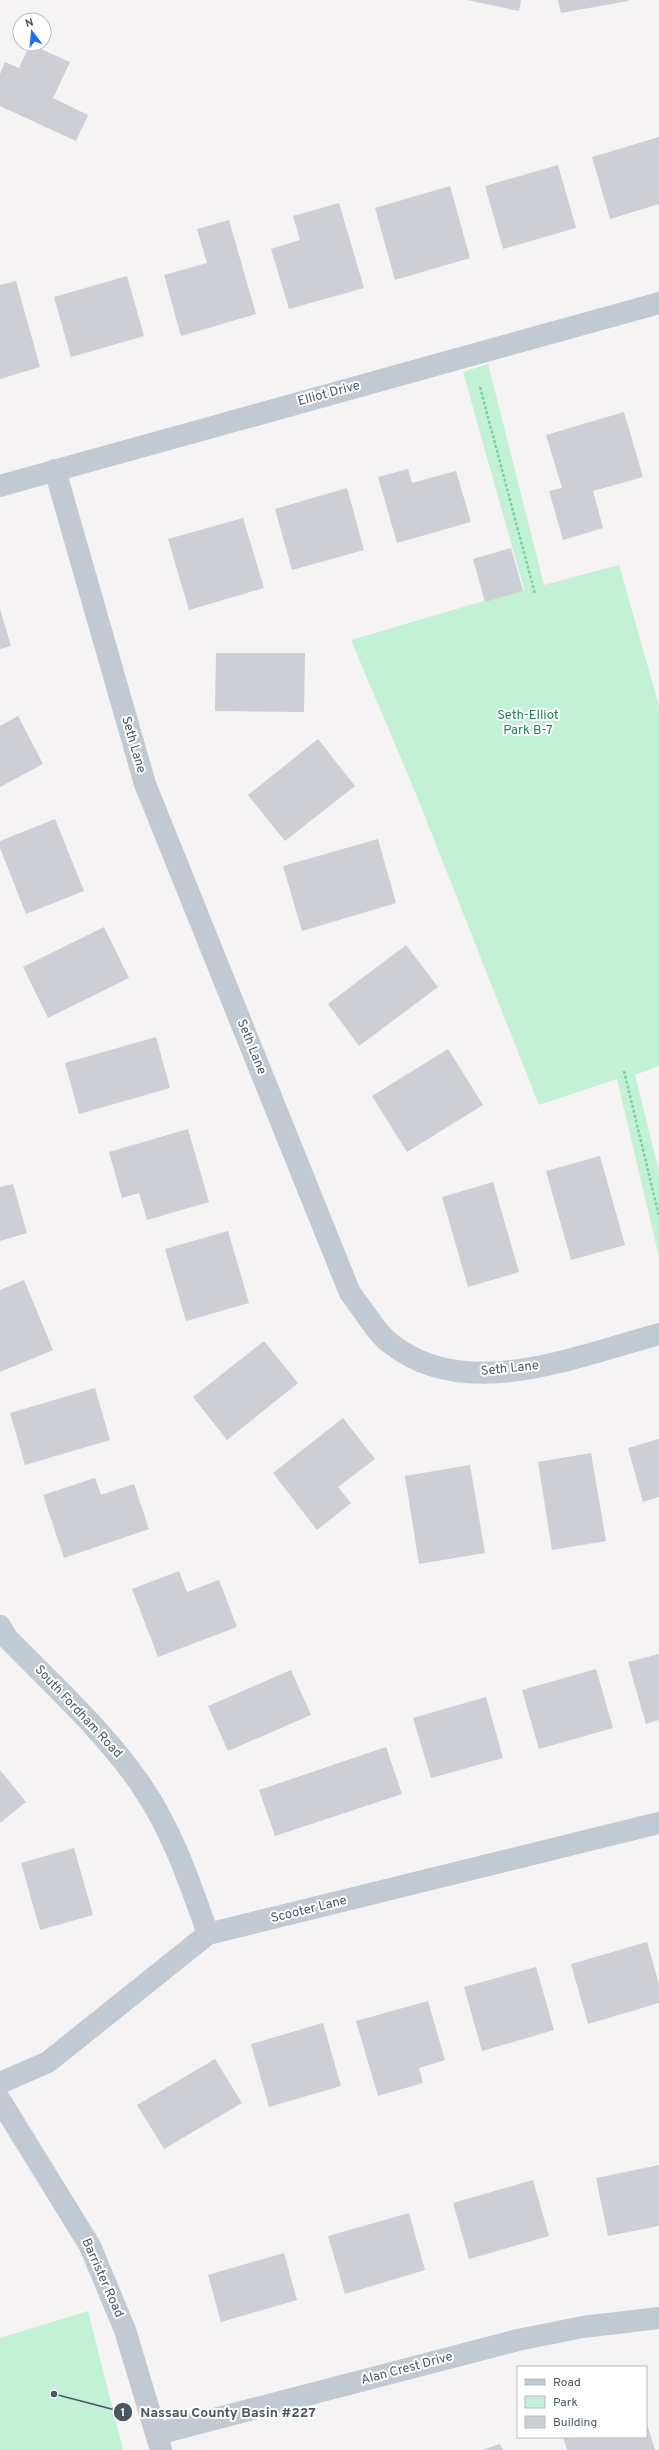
<svg xmlns="http://www.w3.org/2000/svg" width="659" height="2450" viewBox="0 0 659 2450" font-family="Overpass,sans-serif">
<rect width="100%" height="100%" fill="#f5f3f3"/>
<path fill="#c3f1d5" d="M488,364L544,585L619,565L659,706V1066L635,1075L659,1172V1257L617,1079L539,1105L416,794L351,640L524,589L463,372Z
M88,2311L123,2450H0V2338Z"/>
<path fill="#cdcfd5" d="M467,0H521L519,11Z
M558,0H628V1L561,13Z
M30,44L70,62L53,98L88,115L76,141L0,106V74L5,62L19,68Z
M659,137V204L610,219L592,157Z
M558,165L576,228L503,249L485,186Z
M450,186L470,258L395,280L375,208Z
M339,203L364,288L289,309L271,249L300,240L293,216Z
M229,220L256,314L181,336L164,275L207,263L197,229Z
M127,276L144,336L71,357L54,297Z
M16,281L40,367L0,379V285Z
M624,412L643,477L593,491L603,528L563,540L549,491L562,488L546,435Z
M408,469L412,483L456,471L471,522L397,543L378,477Z
M347,488L364,550L292,570L275,509Z
M243,518L264,588L189,610L168,539Z
M511,548L523,591L485,602L473,559Z
M0,609L11,646L0,649Z
M216,653H305L304,712L215,711Z
M18,716L43,764L0,787V726Z
M318,739L355,786L285,841L248,795Z
M55,819L84,891L26,914L0,848V841Z
M378,839L396,903L302,931L283,866Z
M104,927L129,978L48,1018L23,967Z
M406,945L438,987L359,1046L328,1004Z
M156,1037L170,1088L79,1114L65,1063Z
M448,1049L483,1105L407,1152L372,1096Z
M188,1129L209,1202L147,1220L139,1193L122,1198L109,1152Z
M600,1156L625,1245L571,1260L546,1171Z
M493,1182L519,1272L468,1287L442,1197Z
M13,1184L27,1233L0,1241V1187Z
M228,1231L249,1303L186,1321L165,1249Z
M24,1280L53,1350L0,1372V1290Z
M264,1341L298,1383L227,1440L193,1397Z
M95,1388L110,1440L25,1465L10,1413Z
M343,1418L375,1459L338,1487L351,1503L317,1530L273,1473Z
M659,1439V1497L643,1502L628,1448Z
M591,1453L606,1541L552,1550L538,1462Z
M470,1465L485,1553L419,1564L405,1476Z
M95,1478L101,1495L134,1484L149,1529L64,1558L43,1495Z
M179,1571L187,1592L219,1580L237,1627L158,1657L132,1589Z
M659,1654V1720L646,1724L628,1662Z
M596,1669L613,1728L539,1749L522,1690Z
M291,1670L311,1715L228,1751L208,1706Z
M486,1697L503,1758L431,1778L413,1718Z
M386,1747L402,1794L275,1836L259,1790Z
M0,1770L26,1802L0,1823Z
M74,1848L93,1915L40,1930L21,1863Z
M647,1942L659,1984V2003L588,2024L571,1964Z
M536,1967L554,2030L482,2051L464,1987Z
M428,2001L445,2060L419,2068L423,2083L378,2096L356,2021Z
M323,2023L341,2086L269,2107L251,2044Z
M215,2059L242,2103L164,2149L137,2105Z
M659,2165V2226L608,2236L596,2178Z
M533,2180L549,2236L469,2259L453,2203Z
M409,2213L425,2270L345,2294L328,2236Z
M284,2253L297,2300L221,2322L208,2275Z
M646,2421L655,2450H567L563,2437H646Z
M500,2444L503,2450H482Z"/>
<g fill="none" stroke-linecap="round" stroke-linejoin="round">
<path stroke="#7ad0a6" stroke-width="2.5" stroke-dasharray="3 2" stroke-linecap="butt" d="M480,387L535,594
M624,1071L659,1216"/>
<path stroke="#c1cad2" stroke-width="22" d="M55,470L145,784L350,1293C361,1306 377,1334 390,1343C465,1404 577,1356 659,1334
M0,486L659,303
M0,1626L7,1638C53,1685 104,1731 141,1785C172,1830 190,1883 208,1934
M0,2083L48,2062L208,1934L659,1823
M0,2100L90,2246L125,2330L161,2450
M157,2434L518,2340L583,2327L659,2318"/>
</g>
<g text-anchor="middle" dominant-baseline="central" stroke-width="4" stroke-linejoin="round" paint-order="stroke">
<g font-size="13" fill="#4a5661" stroke="#fff">
<text transform="translate(329 394) rotate(-15)">Elliot Drive</text>
<text transform="translate(133 745) rotate(74)">Seth Lane</text>
<text transform="translate(251 1047) rotate(68)">Seth Lane</text>
<text transform="translate(510 1369) rotate(-6)">Seth Lane</text>
<text transform="translate(78 1712) rotate(47)">South Fordham Road</text>
<text transform="translate(309 1910) rotate(-14)">Scooter Lane</text>
<text transform="translate(102 2278) rotate(66)">Barrister Road</text>
<text transform="translate(407 2369) rotate(-15)">Alan Crest Drive</text>
</g>
<g font-size="13" fill="#17864f" stroke="#fff">
<text x="528" y="716">Seth-Elliot<tspan x="528" dy="15">Park B-7</tspan></text>
</g>
</g>
<path fill="none" stroke="#4a5661" stroke-width="1.5" d="M54 2394L123 2412"/>
<g fill="#4a5661" stroke="#fff" stroke-width="1.5">
<circle cx="54" cy="2394" r="4"/>
<circle cx="123" cy="2412" r="10"/>
</g>
<g font-size="12" text-anchor="middle" font-weight="bold" fill="#fff">
<text x="123" y="2416">1</text>
</g>
<g font-size="14" text-anchor="middle" font-weight="bold" fill="#4a5661" stroke="#fff" stroke-width="4" stroke-linejoin="round" paint-order="stroke">
<text x="228" y="2417">Nassau County Basin #227</text>
</g>
<rect x="517" y="2366" width="130" height="72" fill="#ffffff" stroke="#b7bbc0"/>
<rect x="525" y="2379" width="20" height="6" fill="#c1cad2" stroke="#b7bbc0"/>
<text x="553" y="2386" font-size="12" fill="#4a5661">Road</text>
<rect x="525" y="2396" width="20" height="12" fill="#c3f1d5" stroke="#b7bbc0"/>
<text x="553" y="2406" font-size="12" fill="#4a5661">Park</text>
<rect x="525" y="2416" width="20" height="12" fill="#cdcfd5" stroke="#b7bbc0"/>
<text x="553" y="2426" font-size="12" fill="#4a5661">Building</text>
<g transform="translate(32 32) rotate(344)"><circle r="19" fill="#ffffff" stroke="#b7bbc0"/>
<path d="M0-3L7 15L0 10L-7 15Z" fill="#1a73e8"/>
<text y="-6" font-size="11" font-weight="bold" text-anchor="middle" fill="#4a5661">N</text>
</g>
</svg>
